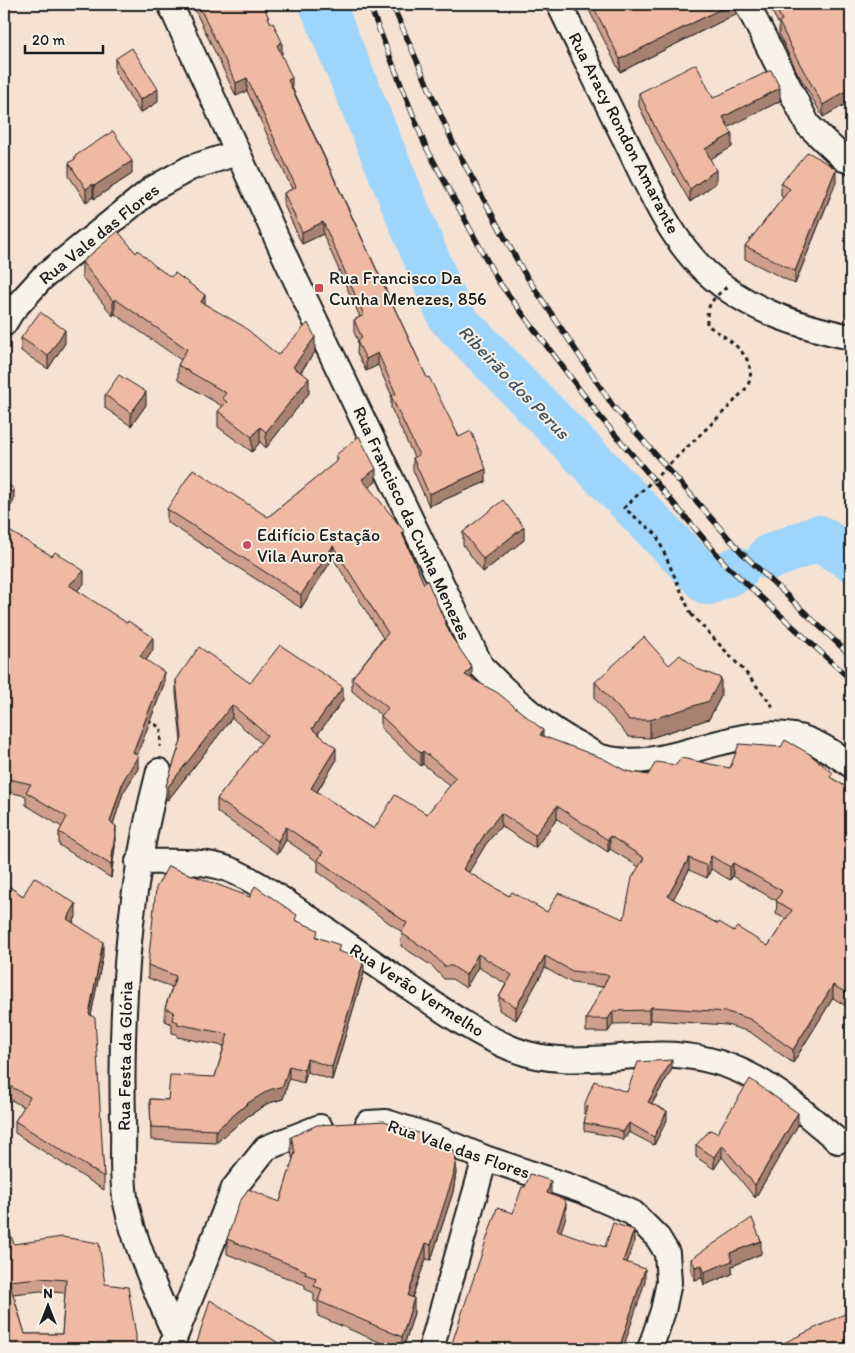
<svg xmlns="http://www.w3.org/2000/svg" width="855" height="1353" viewBox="0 0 855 1353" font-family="Itim,sans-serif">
<rect width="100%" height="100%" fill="#f5e2d3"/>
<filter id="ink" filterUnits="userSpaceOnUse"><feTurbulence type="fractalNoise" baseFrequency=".02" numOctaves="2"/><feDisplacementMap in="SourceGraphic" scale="10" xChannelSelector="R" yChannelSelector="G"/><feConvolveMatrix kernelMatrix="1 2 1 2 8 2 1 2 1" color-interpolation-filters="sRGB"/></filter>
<g filter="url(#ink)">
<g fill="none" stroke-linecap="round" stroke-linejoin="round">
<path stroke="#9dd5fc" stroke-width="46" d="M322,4L450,316L708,582L736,570
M770,557L818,538L851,558"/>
<defs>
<path id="street" d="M170,4L293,274L481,666C511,697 542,726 581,746C587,749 594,755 601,757C667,775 728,724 794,736C814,739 835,754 851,765
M559,4C581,49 603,95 626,141C648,186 669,238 707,273C748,310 798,326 851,337
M747,4L808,125L844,159L851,161
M4,324L12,311L42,278L152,189L190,168L237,153
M159,771C129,885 120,1002 123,1120C124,1144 121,1181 126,1203C136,1249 157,1292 175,1335
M138,862C167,862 201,859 228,869C258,881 285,902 312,920C345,943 378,966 412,989C444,1011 476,1034 513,1049C555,1066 601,1058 645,1055C732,1049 776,1088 838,1141
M368,1123L386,1122L433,1137L485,1158L583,1191L633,1213L658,1238L667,1253L669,1282L663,1311L650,1349
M170,1349L234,1188L266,1148L320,1127
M431,1349L485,1158"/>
</defs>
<use href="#street" stroke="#1c1c1c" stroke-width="28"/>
<path stroke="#1c1c1c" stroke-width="3" stroke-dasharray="4 4" stroke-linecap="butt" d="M691,614L747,674L775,709
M148,720L161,728L160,747"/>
<use href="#street" stroke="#f7f3e8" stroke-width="24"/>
<defs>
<path id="rail" d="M369,4L425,145L498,281L601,418L727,566L851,680
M392,4L454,145L523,271L613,406L741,552L851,656"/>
</defs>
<use href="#rail" stroke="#1c1c1c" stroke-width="5.5"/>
<use href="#rail" stroke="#f7f3e8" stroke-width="4" stroke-dasharray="11" stroke-linecap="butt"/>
<path stroke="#1c1c1c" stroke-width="3" stroke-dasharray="4 4" stroke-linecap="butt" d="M691,614L656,534L624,508L733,403C737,397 745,391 748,385C760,356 726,338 707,325C706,305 712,299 727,287"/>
</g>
<path fill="#ce9f8c" stroke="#1c1c1c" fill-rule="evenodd" d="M192,4H263L282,54L281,55L292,87L427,378L459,437L486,482L429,506L413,470V458L414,457L391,408V396H392L378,365L366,371L357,353L358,341L354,332V320L360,317L323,234L302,244L284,205V193L292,189L247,91L236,96Z
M586,4H736V14L620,72Z
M768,4H851V101L823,117L796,70L779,34V25Z
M115,59L158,102L140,113L115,72Z
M639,93L713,98L780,101L728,127L732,147L710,159L716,183L690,202L657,144L639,106Z
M75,156L132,174L94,199L93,197L86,202L69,176V163L75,159Z
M836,182L795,284L745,259V246L783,198L781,196V183Z
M136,253L155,266L205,304L278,355L315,352L301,372L309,393L266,448L260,442L252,452L218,427V411L222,408V406L178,380V365L181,360L115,314L113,316L82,277V262Z
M21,338L65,343L48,369L21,351Z
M105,395L146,405L131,426L105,408Z
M336,455L376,482L368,487L405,539L424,584L472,679L543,737L626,771L648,775L676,765L730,768L833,779L851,790V1009L833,998L793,1063L750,1032L727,1025L651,1020L649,1023L613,1024L608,1032H586V1019L603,987L572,983L545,968L516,1020L499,1010V997L506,984L478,967L466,988L452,979H444L432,966L401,946L402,932L318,872V862L286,840L278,854L217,812V799L261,743L232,718L168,800L166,799V786L181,741L176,693V680L250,683L343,700L318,734L336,761L317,792L374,829L427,814L450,786L423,764L421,766L381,728V715L352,691V678L383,638L333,558L301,608L167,522V509L268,517L336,462ZM557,819L608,852L610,849L639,867L624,919L547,912L509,896L468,873L486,844L501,826L535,848ZM711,869L730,880L733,876L777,901L776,914L786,919L768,946L718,924L673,899L689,870L707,878Z
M4,528L84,584L77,590L153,650L146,660L164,684L137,755L138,769L123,793L113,824L116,839L111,878L59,845V832L62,827L26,805V796L4,791Z
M463,532L524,540L483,572L463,545Z
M669,665L721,696L709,719L650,738L629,737L595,699V682Z
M4,883L23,896L76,917L73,923L103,955L91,1015L104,1177V1190L15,1133V1121L24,1107L4,1096Z
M297,921L318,937L340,952L364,973L332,1080L307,1072L304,1083L289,1079L283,1099L269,1103L248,1116L216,1143L151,1140L150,1099L168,1100L215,1077L224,1046L177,1037V1034L172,1033V1024L165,1021V1008L172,987L148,978V965Z
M672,1069L652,1104L667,1120L654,1145L629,1132L623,1141L617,1137L584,1131V1123L586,1115L584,1114V1106L627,1092Z
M798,1125L755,1198L722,1157L714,1169L696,1157V1145L717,1133Z
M291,1137L456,1173L453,1192L431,1260L426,1259L412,1297L414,1313L403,1349H396L318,1316V1303L314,1301V1293L305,1289V1285L227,1254V1239L280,1202L293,1160L291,1152Z
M4,1221L14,1244L105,1284L136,1349H4ZM40,1291L65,1293L62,1334H25L13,1294Z
M761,1254L732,1266V1274L704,1285L702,1278L695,1280L691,1272V1259Z"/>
<path fill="#a78272" stroke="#1c1c1c" d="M731,4H736V14L620,72V59Z
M282,42V54L277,57V45Z
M247,78V91L236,96V83Z
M292,78V91L288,80Z
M780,88V101L723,130V117Z
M851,88V101L823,117V105Z
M158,89V102L140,113V100Z
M732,134V147L705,162V149Z
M132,161V174L94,199V186Z
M836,169V182L795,284V271Z
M716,170V183L690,202V189Z
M93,184V197L86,202V189Z
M323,222V234L302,244V232Z
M205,295V310L201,302Z
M115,299V314L113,316V301Z
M65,330V343L48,369V356Z
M315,337V352L293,382V367Z
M378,353V365L366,371V359Z
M309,378V393L266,448V432Z
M146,392V405L131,426V413Z
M260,427V442L252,452V437Z
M376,469V482L362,492V479Z
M486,469V482L429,506V494Z
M8,475V488L4,481Z
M14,489V501L4,517V504Z
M524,527V540L483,572V559Z
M333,546V558L301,608V595Z
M84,571V584L69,598V585Z
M153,637V650L140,669V656Z
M472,667V680L465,675Z
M164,672V684L135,761L138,756V769L123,793L110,834V822L133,752Z
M721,678V696L709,719L650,738V720Z
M343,687V700L312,742V729Z
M232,705V718L168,800V787Z
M543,730V743L540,735Z
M336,748V761L311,801V788Z
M423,751V764L421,766V753Z
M557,806V819L535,848V835Z
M501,813V826L486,844L463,882V869L486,832Z
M116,826V839L111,878V865Z
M286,827V840L278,854V841Z
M610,836V849L608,852V840Z
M711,856V869L707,878V866Z
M689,858V870L668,909V896Z
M733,863V876L730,880V867Z
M76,904V917L67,932V919Z
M103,942V955L89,1026V1014Z
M478,954V967L466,988V975Z
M545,956V968L516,1020V1007Z
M364,960V973L332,1080V1067Z
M833,985V998L793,1063V1050Z
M651,1007V1020L649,1023V1010Z
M613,1011V1024L608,1032V1019Z
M307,1059V1072L304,1083V1070Z
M672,1060V1069L648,1110V1102Z
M289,1066V1079L283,1099L269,1103L248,1116L216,1143V1130L248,1103Z
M667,1111V1120L654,1145V1137Z
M798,1113V1125L755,1198V1185Z
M629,1123V1132L623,1141V1132Z
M722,1145V1157L714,1169V1157Z
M456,1158V1173L453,1192L431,1260V1245Z
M551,1181V1194L547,1207V1193Z
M566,1204V1217L557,1243V1230Z
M634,1230V1244L623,1274V1261Z
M761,1241V1254L732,1266V1274L704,1285V1272L730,1253Z
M426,1243V1259L416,1286L408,1311V1296L416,1271Z
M702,1265V1278L695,1280V1267Z
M645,1269V1282L623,1349H619Z
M414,1298V1313L403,1349H402V1337Z"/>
<path fill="#efb9a3" stroke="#1c1c1c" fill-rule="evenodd" d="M198,4H263L271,24L273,23L282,42L277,45L292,78L288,80L427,378L429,377L459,437L471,431L486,469L429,494L413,458L419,455L391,396L396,394L378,353L366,359L357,341L362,338L354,320L364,315L323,222L302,232L284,193L296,187L247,78L236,83Z
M592,4H731L620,59Z
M774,4H851V88L823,105L796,57L779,22L782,20Z
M132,48L158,89L140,100L115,59Z
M696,64L713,98L771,70L780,88L723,117L732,134L705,149L716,170L690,189L657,131L639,93Z
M113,131L132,161L94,186L93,184L86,189L69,163L76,158L75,156Z
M808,152L836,169L795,271L745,246L790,189L781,183Z
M118,231L136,253L138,250L155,266L171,277L175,273L205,295L201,302L243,326L278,355L308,323L315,337L293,367L309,378L266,432L260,427L252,437L218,411L227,402L222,398L226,393L178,365L187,349L115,299L113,301L82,262Z
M40,312L65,330L48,356L21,338Z
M119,375L146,392L131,413L105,395Z
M359,436L376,469L362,479L405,532L402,533L424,584L427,580L451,636L472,667L465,675L498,693L543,730L540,735L602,758L626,771L648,775L656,762L676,765L681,758L730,768L739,744L781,747L785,740L808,753L833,773L830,777L851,790V996L833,985L793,1050L750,1019L727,1012L651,1007L649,1010L613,1011L608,1019H586L609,975L572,971L545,956L516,1007L499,997L512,975L478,954L466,975L452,966H444L432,953L401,933L407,923L318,860L323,852L286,827L278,841L217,799L267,735L232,705L168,787L166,786L182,738L176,680L199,647L250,683L280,645L343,687L312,729L336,748L311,788L374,829L395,795L427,814L456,778L423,751L421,753L381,716L388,708L352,678L388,633L333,546L301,595L167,509L193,469L268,517L338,460L336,455ZM557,806L608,840L610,836L644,858L632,878L624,919L558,893L547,912L512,892L509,896L463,869L486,832L501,813L535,835ZM711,856L730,867L733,863L782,891L776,901L792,910L768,946L737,927L734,931L719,922L718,924L668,896L689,858L707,866Z
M4,473L8,475L4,481Z
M4,481L14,489L4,504Z
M503,500L524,527L483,559L463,532Z
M4,528L52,556L55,552L84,571L69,585L127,623L128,621L153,637L140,656L164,672L133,752L138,756L123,781L110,822L116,826L111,865L59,832L67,817L26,792L31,784L4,778Z
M644,637L669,665L680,655L697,669L721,678L709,701L650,720H629L595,682Z
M168,866L250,897L255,886L297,915L295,920L318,930L316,937L340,945L338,951L364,960L332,1067L307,1059L304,1070L289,1066L283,1086L269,1090L248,1103L216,1130L151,1127L150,1099L168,1100L170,1075L215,1077L228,1034L177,1024L178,1022L172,1020L174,1012L165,1008L176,976L148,965L156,888Z
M34,877L76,904L67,919L103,942L89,1014L95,1018L104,1177L15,1121L30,1097L4,1083V927L6,924L4,923V883L23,896Z
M672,1060L648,1102L667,1111L654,1137L629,1123L623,1132L617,1129L584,1123L588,1107L584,1106L594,1081L627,1092L638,1062Z
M750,1079L798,1113L755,1185L722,1145L714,1157L696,1145L710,1130L717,1133Z
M384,1121L452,1145L456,1158L453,1177L431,1245L426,1243L416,1271L408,1296L414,1298L402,1337L318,1301L322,1289L314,1286L316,1278L305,1274L306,1271L227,1239L239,1203L248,1189L280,1202L295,1152L291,1137L317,1125Z
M530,1174L551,1181L547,1193L565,1200L566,1204L557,1230L605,1247L613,1223L634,1230L623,1261L645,1269L619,1349H448L450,1345L451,1346L497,1208L513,1213L522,1187H525Z
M752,1218L761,1241L730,1253L732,1261L704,1272L702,1265L695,1267L691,1259Z
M4,1221L6,1222L14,1244L62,1237L99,1243L105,1284L128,1287L136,1335V1349H4ZM40,1278L66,1280L62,1334H25L9,1281Z
M210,1300L288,1349H195Z
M851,1311V1349H771Z"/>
</g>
<g fill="#d1495b" stroke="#f7f3e8" stroke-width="2">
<rect x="314" y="283" width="10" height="10" rx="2.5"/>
<circle cx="247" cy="545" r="5"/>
</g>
<g text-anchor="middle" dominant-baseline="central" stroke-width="4" stroke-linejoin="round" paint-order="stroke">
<g font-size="18" fill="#1c1c1c" stroke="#f7f3e8">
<text transform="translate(624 133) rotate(63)">Rua Aracy Rondon Amarante</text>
<text transform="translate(99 234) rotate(-39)">Rua Vale das Flores</text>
<text transform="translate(412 523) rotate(65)">Rua Francisco da Cunha Menezes</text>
<text transform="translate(417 990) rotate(33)">Rua Verão Vermelho</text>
<text transform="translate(125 1056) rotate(-89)">Rua Festa da Glória</text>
<text transform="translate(459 1149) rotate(19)">Rua Vale das Flores</text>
</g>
<g font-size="18" fill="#1c1c1c" stroke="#f7f3e8" text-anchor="start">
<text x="329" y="278">Rua Francisco Da<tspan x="329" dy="21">Cunha Menezes, 856</tspan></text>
<text x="257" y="535">Edifício Estação<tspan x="257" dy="21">Vila Aurora</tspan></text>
</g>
<g font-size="19" font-style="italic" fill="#43545f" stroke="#f7f3e8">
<text transform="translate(514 382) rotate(46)">Ribeirão dos Perus</text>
</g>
</g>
<rect width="855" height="1353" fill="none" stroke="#f7f3e8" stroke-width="20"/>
<rect x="10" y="10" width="835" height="1333" fill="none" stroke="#1c1c1c" stroke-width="2" filter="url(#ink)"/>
<g transform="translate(48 1306)" stroke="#f7f3e8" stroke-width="4" paint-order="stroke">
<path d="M0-4L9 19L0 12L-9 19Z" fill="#1c1c1c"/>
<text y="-8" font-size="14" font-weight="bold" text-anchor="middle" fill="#1c1c1c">N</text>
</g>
<path d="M25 45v8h78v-8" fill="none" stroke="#1c1c1c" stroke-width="2.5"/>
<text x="32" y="45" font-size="15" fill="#1c1c1c" stroke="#f7f3e8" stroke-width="4" paint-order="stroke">20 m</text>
</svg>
